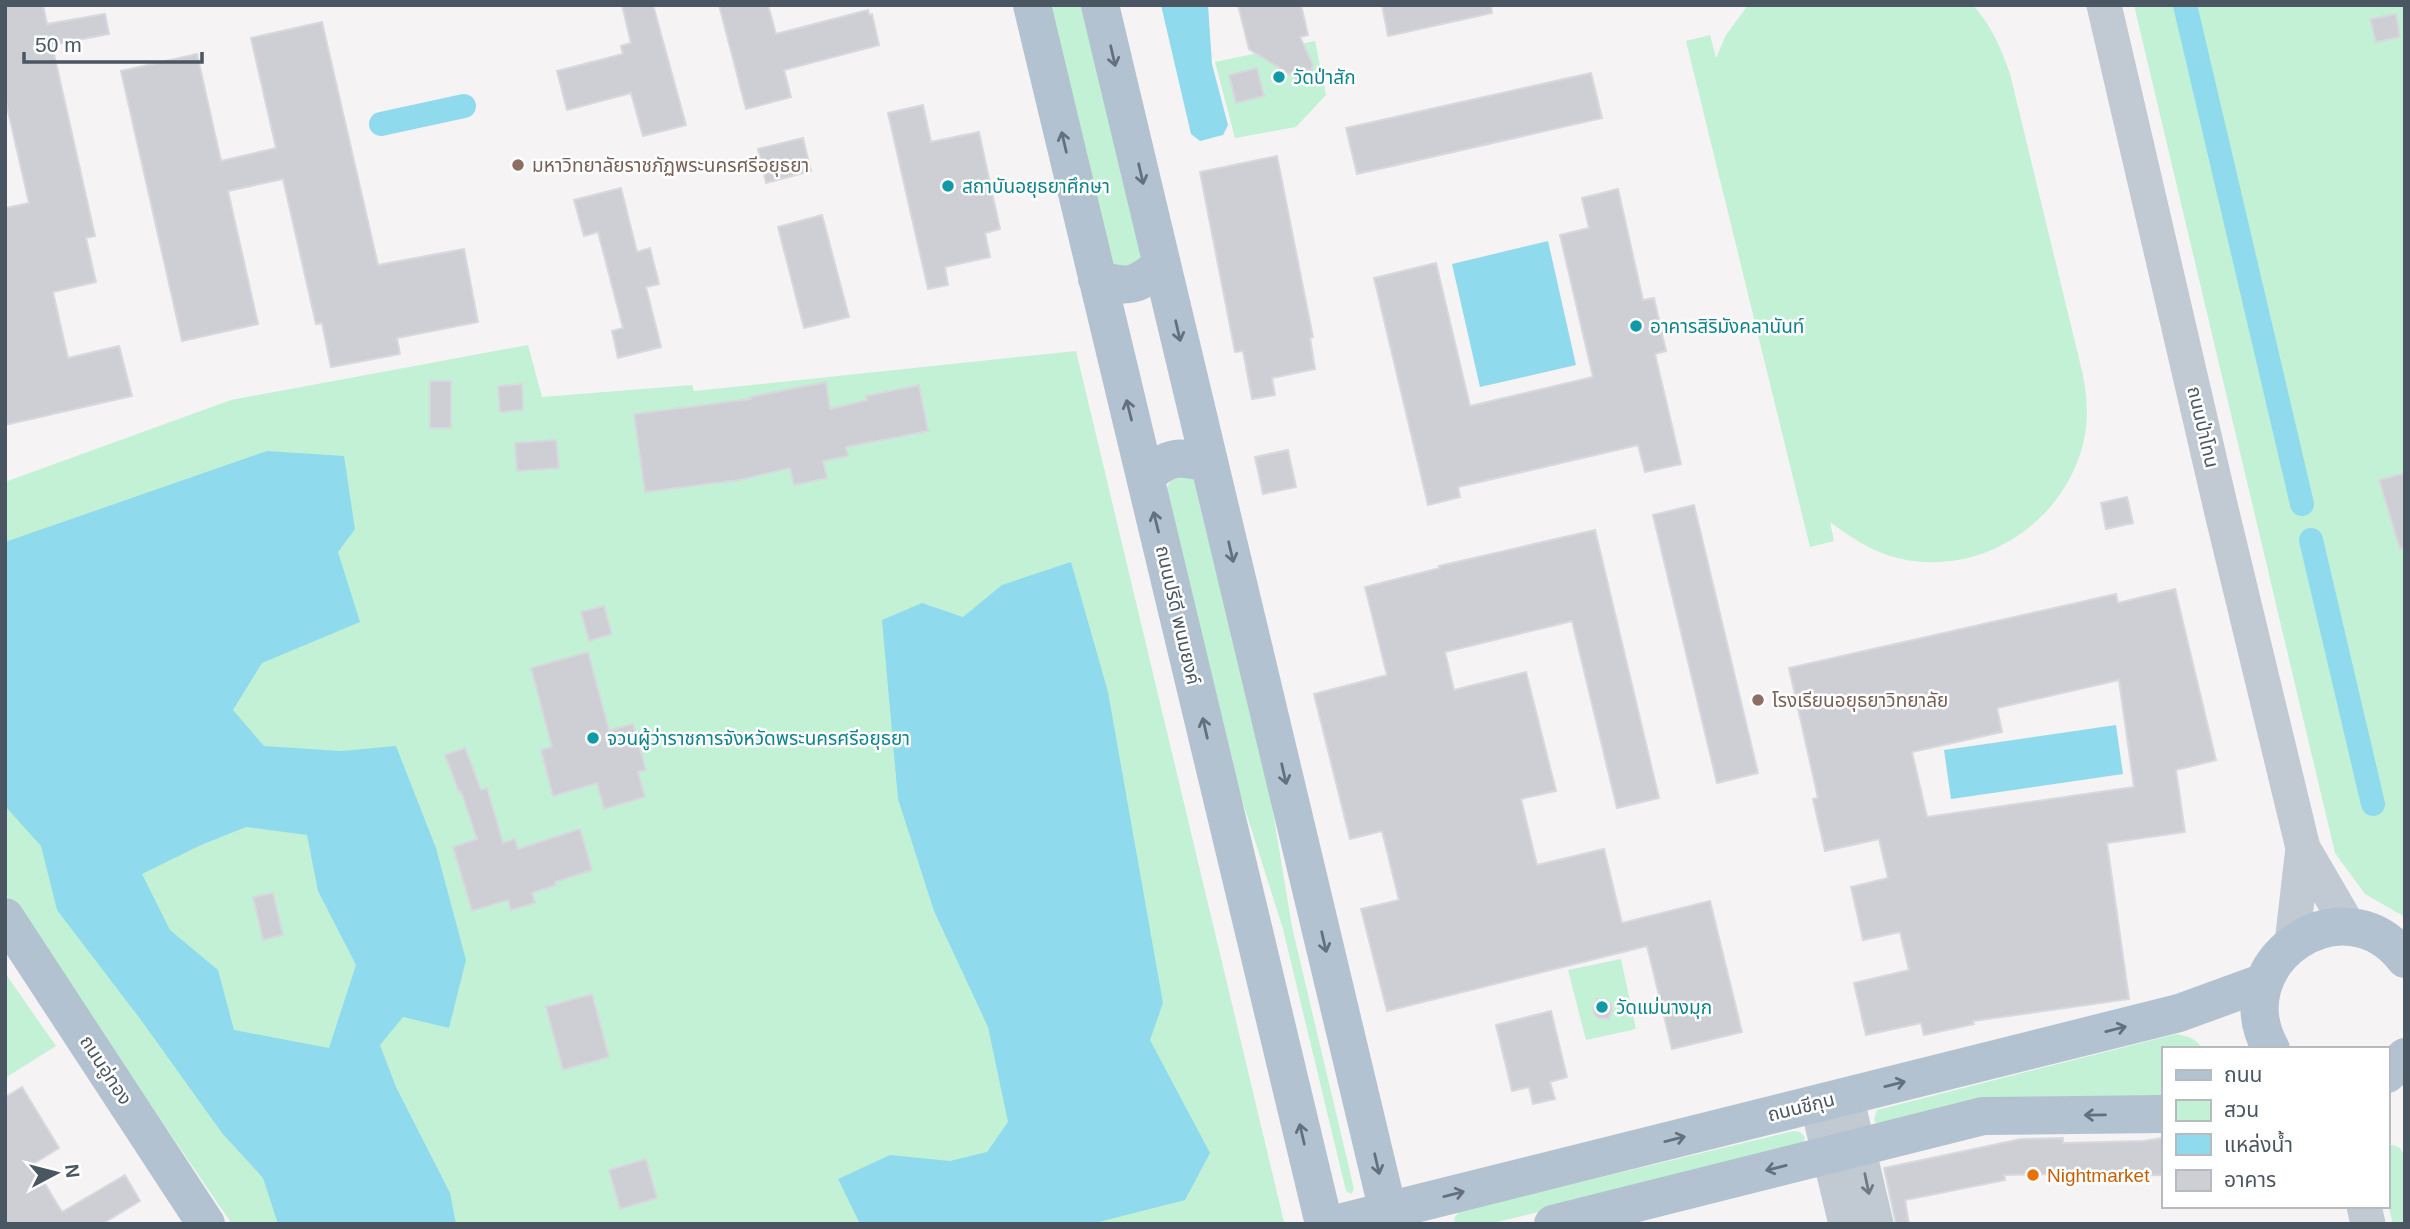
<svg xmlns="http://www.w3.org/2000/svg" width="2410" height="1229" viewBox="0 0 2410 1229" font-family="Arial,'Noto Sans Thai',sans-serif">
<rect width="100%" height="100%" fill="#f5f3f3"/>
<path fill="#c3f1d5" d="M1049,5H1083L1143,263L1114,270Z
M1748,5H1973C1991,25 2001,48 2010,74L2082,371C2087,394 2089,417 2084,440C2065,525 1975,582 1890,556C1868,549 1849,536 1830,522L1834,541L1810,547L1686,41L1710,35L1716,58L1726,35Z
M2134,5H2405V917L2365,894L2335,853Z
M1315,41L1326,95L1296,127L1235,138L1215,62Z
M528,345L542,397L692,385L694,391L1076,351L1284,1222L232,1224L5,893V482L231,400Z
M1175,477H1190L1196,481L1264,758L1292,927L1354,1189L1351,1194L1346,1191L1283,929L1231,765L1166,489L1170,482Z
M1621,959L1636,1029L1586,1040L1568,970Z
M5,973L56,1046L5,1078Z
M2176,1034C2187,1036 2197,1038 2202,1049H2163V1100L1877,1124L1874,1120L1877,1110Z
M1794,1131L1800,1132L1805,1137L1803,1144L1799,1148L1489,1224H1454L1455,1217L1460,1211Z
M2387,1145C2394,1145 2398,1145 2402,1151C2409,1162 2405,1208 2405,1224H2393L2387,1200Z"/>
<path fill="#90daee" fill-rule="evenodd" d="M1161,5H1208L1212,64L1228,125L1223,135L1200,141L1191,134Z
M1548,241L1576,365L1480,387L1452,264Z
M267,451L344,456L355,529L338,552L360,622L262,663L233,710L264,746L341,751L396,746L436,848L466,960L449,1028L403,1017L380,1045L396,1087L450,1193L456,1224H278L263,1178L222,1133L141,1020L57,910L41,846L5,806V542ZM246,827L307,835L318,891L356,965L329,1048L234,1030L218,970L170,930L142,874L201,845Z
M1071,562L1108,692L1163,1003L1150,1040L1210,1153L1185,1200L1091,1224H860L838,1179L890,1155L950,1161L987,1152L1008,1122L988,1027L934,911L898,799L882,620L922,603L963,617L1002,585Z
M2116,725L2123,774L1951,799L1944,750Z"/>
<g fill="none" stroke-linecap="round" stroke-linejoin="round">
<path stroke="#90daee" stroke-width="24" d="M2185,5L2302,504
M381,124L464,106
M2311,540L2373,804"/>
</g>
<path fill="#cdcfd5" stroke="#d7d9de" stroke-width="2" fill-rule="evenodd" d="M5,5H43L47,24L105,14L109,34L52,45L95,236L86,238L96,282L53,292L68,358L119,346L132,396L5,425V208L29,203L5,98Z
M622,5H653L686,125L643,136L631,93L567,110L557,71L623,54L621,46L631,43Z
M719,5H768L776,34L868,10L869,15L872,14L879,45L784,70L791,97L746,109Z
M1238,5H1301L1308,35L1300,37L1313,65L1309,77L1297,79L1249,49Z
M1382,5H1491L1492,13L1388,36Z
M2396,14L2400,37L2376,42L2370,19Z
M322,22L378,265L464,249L478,322L397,338L400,354L331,367L322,323L316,324L283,179L228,191L258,324L182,341L121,71L197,54L221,161L276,148L251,38Z
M1257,68L1264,96L1236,103L1229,75Z
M1591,73L1602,118L1357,174L1346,128Z
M923,105L931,142L979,132L1000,229L985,233L990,257L945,267L948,285L928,289L888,113Z
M803,138L811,171L766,183L758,149Z
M1277,156L1313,337L1310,338L1315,369L1272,378L1275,395L1252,399L1243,351L1235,352L1200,172Z
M621,188L637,252L650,248L659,284L646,287L661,347L618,358L612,331L623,328L598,232L584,236L574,200Z
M1618,189L1643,300L1654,298L1666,351L1655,354L1681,464L1645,472L1638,445L1458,487L1460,497L1428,505L1374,278L1436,263L1470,406L1593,377L1560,235L1589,228L1582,198Z
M822,215L849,317L804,328L778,227Z
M430,381H451V428H430Z
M826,382L830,409L867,400L866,396L919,385L928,431L846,447L848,456L823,461L827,478L794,485L790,468L739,480L645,492L634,414L751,399L750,397Z
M522,384L523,410L500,412L498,386Z
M556,440L559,468L517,471L515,443Z
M1288,450L1296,487L1263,494L1255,457Z
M2405,473V548L2400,549L2379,480Z
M2127,497L2133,523L2106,529L2101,503Z
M1694,505L1758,773L1717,783L1653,515Z
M1595,530L1659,798L1617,808L1572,621L1445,652L1454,690L1526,672L1556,791L1521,799L1537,865L1604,849L1622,923L1710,901L1742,1032L1672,1049L1647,946L1387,1011L1361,909L1399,900L1382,831L1350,839L1314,694L1387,675L1365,587L1440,568L1439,566Z
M2175,589L2216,760L2176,770L2185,832L2107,843L2129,999L1973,1021L1974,1024L1924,1035L1921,1023L1866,1035L1854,983L1909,970L1900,932L1863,940L1851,887L1888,878L1879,839L1825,851L1813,799L1818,798L1789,668L2116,594L2118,603ZM2119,680L2134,787L1927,817L1912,752L2002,732L1997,708Z
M604,606L612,634L589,641L581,612Z
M588,652L609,730L633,724L646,770L638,772L645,797L604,809L597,783L553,796L541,750L552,747L531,668Z
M465,748L481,790L487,788L503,843L515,839L518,849L580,829L592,870L555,882L556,885L532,893L535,903L511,910L508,900L472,911L453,847L477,839L461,791L459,792L445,755Z
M273,893L283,935L263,940L253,897Z
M592,994L609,1057L563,1070L546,1007Z
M1597,999L1606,1000L1611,1005L1612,1011L1608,1019L1598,1018L1594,1014L1593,1008Z
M1551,1011L1567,1077L1550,1082L1555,1099L1533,1104L1529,1087L1512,1091L1496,1025Z
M22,1087L59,1148L33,1164L62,1212L125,1175L140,1201L102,1224H5V1097Z
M2063,1138V1143L2143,1141L2163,1138V1175L2094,1176V1173L2004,1175L2005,1180L1905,1200L1909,1224H1896L1884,1168L2021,1139Z
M646,1159L657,1198L620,1209L609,1170Z"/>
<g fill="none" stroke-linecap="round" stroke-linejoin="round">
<path stroke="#c1cad2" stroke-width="35" d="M2104,5L2222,513L2303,848L2349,927
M2292,943L2303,848
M1846,1096L1876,1224
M1817,1103L1846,1224
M2364,1206L2368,1224"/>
<path stroke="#b3c2d1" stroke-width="38" d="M1032,5L1324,1224
M1100,5L1391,1224
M1097,279C1130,289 1136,286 1162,265
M1145,477C1170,455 1177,456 1209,463
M5,917L206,1224
M2271,1049C2222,962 2344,879 2405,959
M2387,1074L2405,1057
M1335,1224L2179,1013L2264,982
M1553,1224L1983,1116L2163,1114"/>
</g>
<defs><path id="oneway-shaft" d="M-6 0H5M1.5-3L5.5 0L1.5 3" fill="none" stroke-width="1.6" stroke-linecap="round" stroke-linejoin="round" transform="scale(1.75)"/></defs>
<g stroke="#64717d">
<use href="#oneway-shaft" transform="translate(1113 56) rotate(77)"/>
<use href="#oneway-shaft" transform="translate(1064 142) rotate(-103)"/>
<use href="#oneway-shaft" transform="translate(1141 174) rotate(77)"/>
<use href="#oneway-shaft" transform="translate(1178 331) rotate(77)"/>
<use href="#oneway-shaft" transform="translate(1129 410) rotate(-104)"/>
<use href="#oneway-shaft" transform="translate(1156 522) rotate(-104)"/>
<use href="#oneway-shaft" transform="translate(1231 552) rotate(77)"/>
<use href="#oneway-shaft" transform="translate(1205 728) rotate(-103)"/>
<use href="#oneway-shaft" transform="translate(1284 774) rotate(77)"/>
<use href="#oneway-shaft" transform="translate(1324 942) rotate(77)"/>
<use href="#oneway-shaft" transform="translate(2116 1029) rotate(-14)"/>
<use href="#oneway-shaft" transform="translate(1895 1084) rotate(-14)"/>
<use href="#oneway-shaft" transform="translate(2095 1115) rotate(179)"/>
<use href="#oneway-shaft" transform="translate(1302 1134) rotate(-103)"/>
<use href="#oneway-shaft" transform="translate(1675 1139) rotate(-14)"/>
<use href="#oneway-shaft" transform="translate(1377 1164) rotate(77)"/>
<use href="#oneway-shaft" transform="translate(1776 1168) rotate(166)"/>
<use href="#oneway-shaft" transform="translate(1454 1194) rotate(-14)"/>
</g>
<use stroke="#6e7983" href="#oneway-shaft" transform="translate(1867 1184) rotate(78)"/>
<g fill="#0f9aa8" stroke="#fff" stroke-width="2.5">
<circle cx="1279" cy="77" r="7"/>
<circle cx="948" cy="186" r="7"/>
<circle cx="1636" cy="326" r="7"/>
<circle cx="593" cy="738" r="7"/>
<circle cx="1602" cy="1007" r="7"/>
</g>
<g fill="#8d6e63" stroke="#fff" stroke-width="2.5">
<circle cx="518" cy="165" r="7"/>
<circle cx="1758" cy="700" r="7"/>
</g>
<circle fill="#e8710a" stroke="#fff" stroke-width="2.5" cx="2033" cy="1175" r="7"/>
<g text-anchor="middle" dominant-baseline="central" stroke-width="5" stroke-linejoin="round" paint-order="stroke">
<g font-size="19" fill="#0d838f" stroke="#fff" text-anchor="start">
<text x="1293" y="77">วัดป่าสัก</text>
<text x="962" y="186">สถาบันอยุธยาศึกษา</text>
<text x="1650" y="326">อาคารสิริมังคลานันท์</text>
<text x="607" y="738">จวนผู้ว่าราชการจังหวัดพระนครศรีอยุธยา</text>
<text x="1616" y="1007">วัดแม่นางมุก</text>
</g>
<g font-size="19" fill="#785e54" stroke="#fff" text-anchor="start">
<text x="532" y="165">มหาวิทยาลัยราชภัฏพระนครศรีอยุธยา</text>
<text x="1772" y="700">โรงเรียนอยุธยาวิทยาลัย</text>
</g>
<g font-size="19" fill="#4a5661" stroke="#fff">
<text transform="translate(2203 427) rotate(77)">ถนนป่าโทน</text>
<text transform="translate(1178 615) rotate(77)">ถนนปรีดี พนมยงค์</text>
<text transform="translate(106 1070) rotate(57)">ถนนอู่ทอง</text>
<text transform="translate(1801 1107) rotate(-14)">ถนนชีกุน</text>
</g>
<g font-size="19" fill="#c56008" stroke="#fff" text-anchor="start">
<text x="2047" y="1175">Nightmarket</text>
</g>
</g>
<rect width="2410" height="1229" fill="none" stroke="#4a5661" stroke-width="14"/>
<rect x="2162" y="1047" width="228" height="161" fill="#ffffff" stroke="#b7bbc0" stroke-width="2"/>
<rect x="2176" y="1070" width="35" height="10" fill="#b3c2d1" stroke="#b7bbc0" stroke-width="2"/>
<text x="2224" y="1082" font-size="21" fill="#4a5661">ถนน</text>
<rect x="2176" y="1100" width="35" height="21" fill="#c3f1d5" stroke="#b7bbc0" stroke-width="2"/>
<text x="2224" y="1117" font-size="21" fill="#4a5661">สวน</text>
<rect x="2176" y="1134" width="35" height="21" fill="#90daee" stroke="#b7bbc0" stroke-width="2"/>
<text x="2224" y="1152" font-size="21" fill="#4a5661">แหล่งน้ำ</text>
<rect x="2176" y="1170" width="35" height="21" fill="#cdcfd5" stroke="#b7bbc0" stroke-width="2"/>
<text x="2224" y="1187" font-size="21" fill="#4a5661">อาคาร</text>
<g transform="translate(56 1173) rotate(83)" stroke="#ffffff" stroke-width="5" paint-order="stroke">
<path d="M0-5L12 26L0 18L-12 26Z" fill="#4a5661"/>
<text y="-10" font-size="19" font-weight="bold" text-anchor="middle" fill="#4a5661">N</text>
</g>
<path d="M24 52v10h178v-10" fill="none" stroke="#4a5661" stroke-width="3.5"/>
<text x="35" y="52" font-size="21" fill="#4a5661" stroke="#ffffff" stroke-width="5" paint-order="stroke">50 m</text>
</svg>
